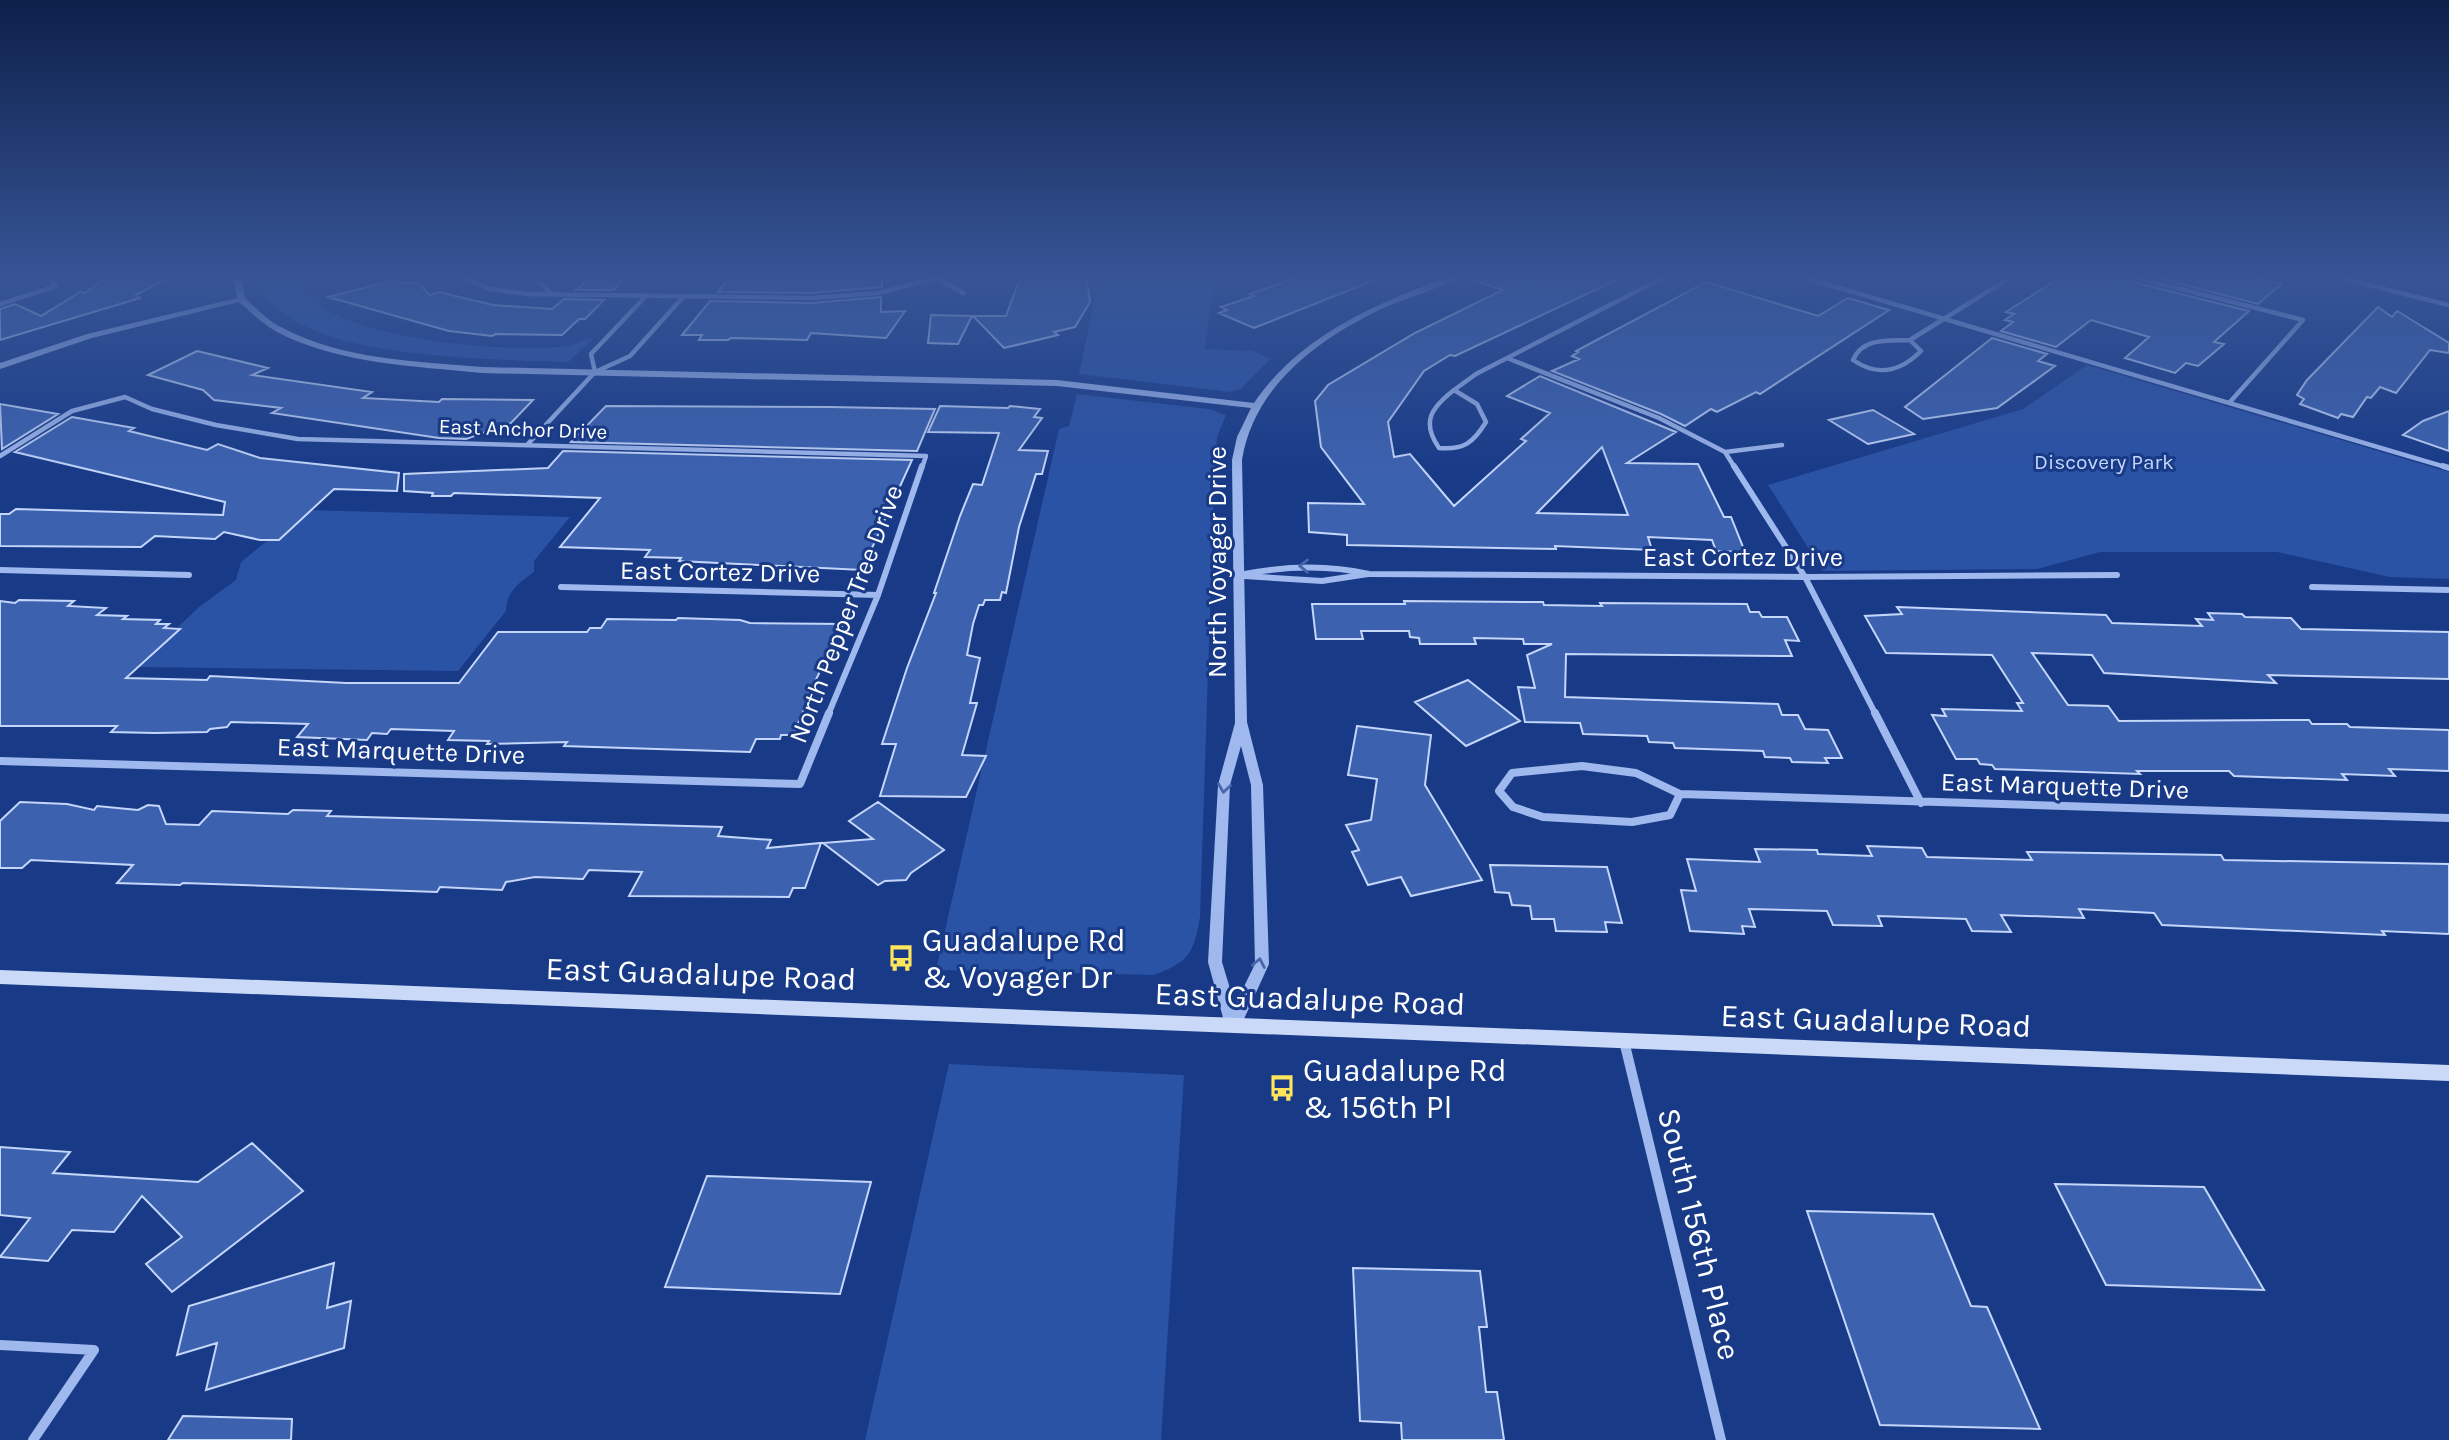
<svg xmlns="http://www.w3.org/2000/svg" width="2449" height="1440" viewBox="0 0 2449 1440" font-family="Karla,sans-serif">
<rect width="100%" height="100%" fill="#183a87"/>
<path fill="#2a52a5" d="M260,275H293C314,340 500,352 558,347C570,347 583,340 595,337L568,362C497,359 323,360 273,304C266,296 263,285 260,275Z
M1100,275H1199L1202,279L1213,282L1205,349L1253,351L1270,359L1241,389L1230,392L1079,374Z
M2087,365L2449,472V579L2390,577L2277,552H2100L2037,569L1823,571L1768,485L2023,409Z
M1077,394L1209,409L1226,415L1217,437L1215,461L1200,917C1194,953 1189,962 1154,975L936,970L1059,429L1069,426Z
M305,510L570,517L534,561V572C520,582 506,592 506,611L458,671L136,667L199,607L236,580L241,562Z
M949,1064L1184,1075L1161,1440H865Z"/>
<path fill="#3c61af" stroke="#c4d6fa" stroke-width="2" fill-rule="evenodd" d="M118,275H174L136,295L140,298L0,340V309L15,304L41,316L80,292L85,293L104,279Z
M595,275H628L613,290H576Z
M732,275H882V287L811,293L718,292Z
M1021,275H1086L1090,302L1075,327L1054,332L1058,335L1004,348L973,316H1006Z
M1305,275L1385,276L1254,328L1219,313L1227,310L1221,307L1254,296L1249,294Z
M1471,275H1627L1455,356L1450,355L1424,371L1388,422L1394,457L1410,454L1454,506L1526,441L1521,439L1550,413L1507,396L1540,376L1676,432L1627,463L1698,464L1724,517H1731L1745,552L1716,551L1712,540L1648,537L1652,550L1555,546L1556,549L1347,545V535L1309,532L1308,503L1364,504L1321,447L1315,401L1328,385L1415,333L1503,290L1470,279ZM1602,447L1628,515L1537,513Z
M2064,275H2121L2125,280L2249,311L2214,342L2224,344L2198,366L2186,363L2175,373L2125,358L2149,337L2091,320L2056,347L2001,331L2013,322L2005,320L2014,314L2006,312Z
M2146,275H2245L2281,284L2258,304Z
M395,280L409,284L417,282L430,295L439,292L493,305L552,309L564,299L604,300L585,319H579L562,335L496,334L492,336L449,331L328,297Z
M1706,282L1818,316L1848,298L1889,310L1760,394L1756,392L1717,412L1711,409L1685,426L1661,414L1552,371L1579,359L1572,356L1578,352L1576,351Z
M881,297V312L905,311L886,338L811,333L807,340L731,338L728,340H699L702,335H682L710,301L811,303Z
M2378,307L2392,317L2397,311L2449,343V353L2430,350L2396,393L2380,387L2371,398L2367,397L2353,417L2341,414L2338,418L2300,404L2304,399L2297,395L2307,380Z
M931,315L972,316L958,344L928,343Z
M1992,338L2047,354L2038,361L2055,366L1997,408L1923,419L1905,407Z
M197,351L268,368L252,375L372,392L363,398L439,402L442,399L533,400L511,423L466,439L439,438L272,413L281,408L214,400L203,390L148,375Z
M0,404L58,414L2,449Z
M606,406L830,407L935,409L917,451L571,442Z
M940,406L1008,408L1010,406L1040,409L1034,417L1042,418L1019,450L1048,451L1042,474H1036L1019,527L1006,593L1002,592L1000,600H985L983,605H979L973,624L967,655L980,658L970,703H977L962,755L986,756L966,797L880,796L896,744H882L907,668L936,593H934L960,516L973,484L982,485L999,433L928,432Z
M1873,410L1914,434L1868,444L1829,420Z
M2449,411V451L2403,435L2423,421Z
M72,417L134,428L129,431L207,450L218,444L260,458L399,473L397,491L334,489L279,540H260L224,532L215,539L155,536L141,547L0,546V514H9L16,509L223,515L225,502L15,452Z
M563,451L912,460L862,570L679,561L681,558L645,557L650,550L560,547L600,498L454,493L451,496H432L433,493L404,491V474L548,468Z
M19,600L74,601L68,606L106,608L97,615L127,616L123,619L160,620L156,624H169L164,628L180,629L126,678L207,680L210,676L346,683H459L498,632H587L590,628H601L607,619L676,620L678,618L740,620L750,623L843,624L808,696H810L793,735H781L780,739H756L750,752L564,746L567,742L487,744L489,741L448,740L454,731L391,729L387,734L372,733L367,740L297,737L308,724L231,722L227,727L210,729L207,732L155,733L111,732L117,726H0V601L15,603Z
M1404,601L1531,602H1543L1544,605L1602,606L1600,603L1747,604L1750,612H1759L1762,617H1787L1799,641L1785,640L1792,656L1566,654L1565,697L1778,704L1782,715H1798L1805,729L1828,730L1842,758H1825L1828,763L1792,762L1790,758L1765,757L1763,751L1675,748L1673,743L1649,742L1647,736L1583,734L1580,723L1525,722L1518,687L1535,688L1527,655L1552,644H1524L1523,639L1474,638L1476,644H1420L1419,638L1410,637L1409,631H1361L1363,639H1316L1312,604H1405Z
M1897,607L2106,615L2112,623L2202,626L2196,619L2213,620L2208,613L2242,614L2245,617L2291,618L2301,629L2449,632V679L2268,675L2276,683L2104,673L2092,655L2032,653L2068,705L2108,706L2119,721L2309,720L2312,724H2347L2350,727L2449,730V771L2389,769L2395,776L2342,774L2347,780L2234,776L2229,771H2137L2140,774L1995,769L1992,765L1980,764L1977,759H1956L1932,715L1946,716L1942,709L2022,711L2017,703H2023L1992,655L1886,653L1865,616L1902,614Z
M1468,680L1520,721L1466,746L1415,702Z
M1357,726L1431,735L1425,785L1482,880L1411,896L1401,877L1368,885L1352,852L1359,850L1346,825L1371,820L1377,779L1348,775Z
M20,802L67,804L94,810L97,806L138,810L148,805L159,806L166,824L199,825L212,811L288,814L293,810L331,811L327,816L722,827L718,836L771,840L767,848L821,843L805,888H793L789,897L629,896L642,872L589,870L583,879L535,877L506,882L502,890L440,887L437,892L183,883L180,885L117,883L133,865L31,860L22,868H0V821Z
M878,802L944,850L911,873L906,880L885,881L878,885L823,843L873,839L849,821Z
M1867,846L1922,848L1927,857L2032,860L2027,852L2221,855L2224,860L2449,864V934L2382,931L2385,935L2162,925L2154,913L2079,909L2084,918L2001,915L2011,932L1972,931L1966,919L1878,916L1882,926L1833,925L1827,911L1749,909L1755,927L1742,926L1744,934L1690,931L1681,890L1696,891L1687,859L1760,862L1755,849L1817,850L1818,854L1872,856Z
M1490,865L1607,867L1622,923L1605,922L1607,932L1556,931L1554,919H1532L1530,906L1512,905L1509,893L1495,892Z
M252,1143L303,1191L172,1292L146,1264L182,1237L142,1196L114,1232L72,1230L48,1261L0,1257L30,1218L0,1215V1147L70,1152L53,1173L198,1182Z
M707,1176L871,1182L840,1294L665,1287Z
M2055,1184L2204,1187L2264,1290L2106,1285Z
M1807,1211L1933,1214L1971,1306L1987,1307L2040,1429L1880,1425Z
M334,1263L327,1308L351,1301L344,1348L206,1390L217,1343L177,1355L189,1306Z
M1353,1268L1480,1271L1487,1327H1479L1486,1392H1497L1504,1440H1402L1401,1423L1360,1421Z
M183,1416L292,1419L291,1440H168Z"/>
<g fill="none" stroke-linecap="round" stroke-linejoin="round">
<path stroke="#9fb8ed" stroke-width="4.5" d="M457,275L490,289L528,294L811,298L879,293L947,275
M531,275L552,294
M1796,275L2449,468
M2126,275L2303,320L2230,402
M2329,275L2449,305
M939,279L963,293
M0,304L56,286L45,275
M1910,340L1921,351C1900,372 1878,377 1853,360C1863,337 1888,341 1910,340Z
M1910,340L2014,275
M1507,358L1659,418L1725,452L1735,468
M595,372L591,354L646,296
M1454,390L1477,404L1486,422C1473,443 1464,450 1439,448C1421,422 1431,408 1454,390Z
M1454,390L1476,374L1668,275
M527,445L595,372L630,356L684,296
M1725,452L1782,445
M0,456L72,411L125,397L152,409L216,425L298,439L926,456L922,468"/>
<path stroke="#9fb8ed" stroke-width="6" d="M1734,466L1805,577L1876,715
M2443,466L2449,468
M0,570L189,575
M1239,575C1283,566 1325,564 1369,574L1805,577L2117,575
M1244,576L1322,581L1368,574
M561,587L878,595
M2312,587L2449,590
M828,715L878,595L922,466"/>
<path stroke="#9fb8ed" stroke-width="8" d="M1875,713L1921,803
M0,761L800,784L829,713
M1582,766L1636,773L1680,794L1670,815L1632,822L1543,817L1513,807L1499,791L1512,773Z
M1680,794L2449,818"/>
<path stroke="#9fb8ed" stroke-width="10" d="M1624,1041L1721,1440
M0,1345L94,1350
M33,1440L94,1350"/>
<path fill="#9fb8ed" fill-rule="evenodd" d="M233,275H241L245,298C257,309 268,321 283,328C343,360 416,361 482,367L1057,380L1254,403C1292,347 1350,316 1411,291C1428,285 1445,275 1463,275C1441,289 1412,296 1388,306C1322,336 1254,384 1242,460L1247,722L1263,785L1269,964L1239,1030L1233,1031L1227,1030L1225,1025L1208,962L1218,785L1235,723L1232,460L1237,437L1251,408L1057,386L482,373C414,366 339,364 277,332C263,324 251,312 239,302L92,338L0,369V363L87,334L237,298ZM1241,746L1251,785L1255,964L1235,1005L1222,962L1230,785Z"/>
<path fill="#cbd9f9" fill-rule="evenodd" d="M0,970L2449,1065V1081L0,984Z"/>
</g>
<defs><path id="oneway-chevron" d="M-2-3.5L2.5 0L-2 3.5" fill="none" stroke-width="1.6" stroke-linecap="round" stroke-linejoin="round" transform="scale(1.75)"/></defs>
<g stroke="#4766ab">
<use href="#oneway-chevron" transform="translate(1304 566) rotate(-179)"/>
<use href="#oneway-chevron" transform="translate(1224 788) rotate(98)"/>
<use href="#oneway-chevron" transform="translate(1259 963) rotate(-79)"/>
</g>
<linearGradient id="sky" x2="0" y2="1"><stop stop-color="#0d204a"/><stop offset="0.58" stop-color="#375596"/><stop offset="1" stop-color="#375596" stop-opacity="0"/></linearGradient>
<rect width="2449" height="477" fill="url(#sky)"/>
<defs>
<symbol id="bus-bare" viewBox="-9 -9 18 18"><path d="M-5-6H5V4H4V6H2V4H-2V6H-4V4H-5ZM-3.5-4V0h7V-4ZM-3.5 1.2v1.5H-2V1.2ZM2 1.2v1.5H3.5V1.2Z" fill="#ffe55b" stroke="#183a87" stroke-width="2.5" paint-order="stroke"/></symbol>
</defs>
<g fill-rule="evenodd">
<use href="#bus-bare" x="882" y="939" width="38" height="38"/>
<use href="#bus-bare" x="1263" y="1069" width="38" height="38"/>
</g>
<g text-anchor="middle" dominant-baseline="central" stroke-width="6" stroke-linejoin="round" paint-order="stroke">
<g font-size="21" fill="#fff" stroke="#183a87">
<text transform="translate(523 429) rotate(2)">East Anchor Drive</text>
</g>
<g font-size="21" fill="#c4d6fa" stroke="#183a87">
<text x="2104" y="462">Discovery Park</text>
</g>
<g font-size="26" fill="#fff" stroke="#183a87">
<text x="1743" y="557">East Cortez Drive</text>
<text transform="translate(1217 562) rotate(-90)">North Voyager Drive</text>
<text transform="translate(720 572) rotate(1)">East Cortez Drive</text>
<text transform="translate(846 614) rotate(-69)">North Pepper Tree Drive</text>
<text transform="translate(401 751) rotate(2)">East Marquette Drive</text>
<text transform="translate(2065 786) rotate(2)">East Marquette Drive</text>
</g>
<g font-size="32" fill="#fff" stroke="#183a87" text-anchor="start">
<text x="922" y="940">Guadalupe Rd<tspan x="922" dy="37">&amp; Voyager Dr</tspan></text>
<text x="1303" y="1070">Guadalupe Rd<tspan x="1303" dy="37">&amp; 156th Pl</tspan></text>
</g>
<g font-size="32" fill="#fff" stroke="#183a87">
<text transform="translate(701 974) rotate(2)">East Guadalupe Road</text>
<text transform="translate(1310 999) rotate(2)">East Guadalupe Road</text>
<text transform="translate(1876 1021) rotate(2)">East Guadalupe Road</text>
<text transform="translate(1699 1234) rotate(76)">South 156th Place</text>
</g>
</g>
</svg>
